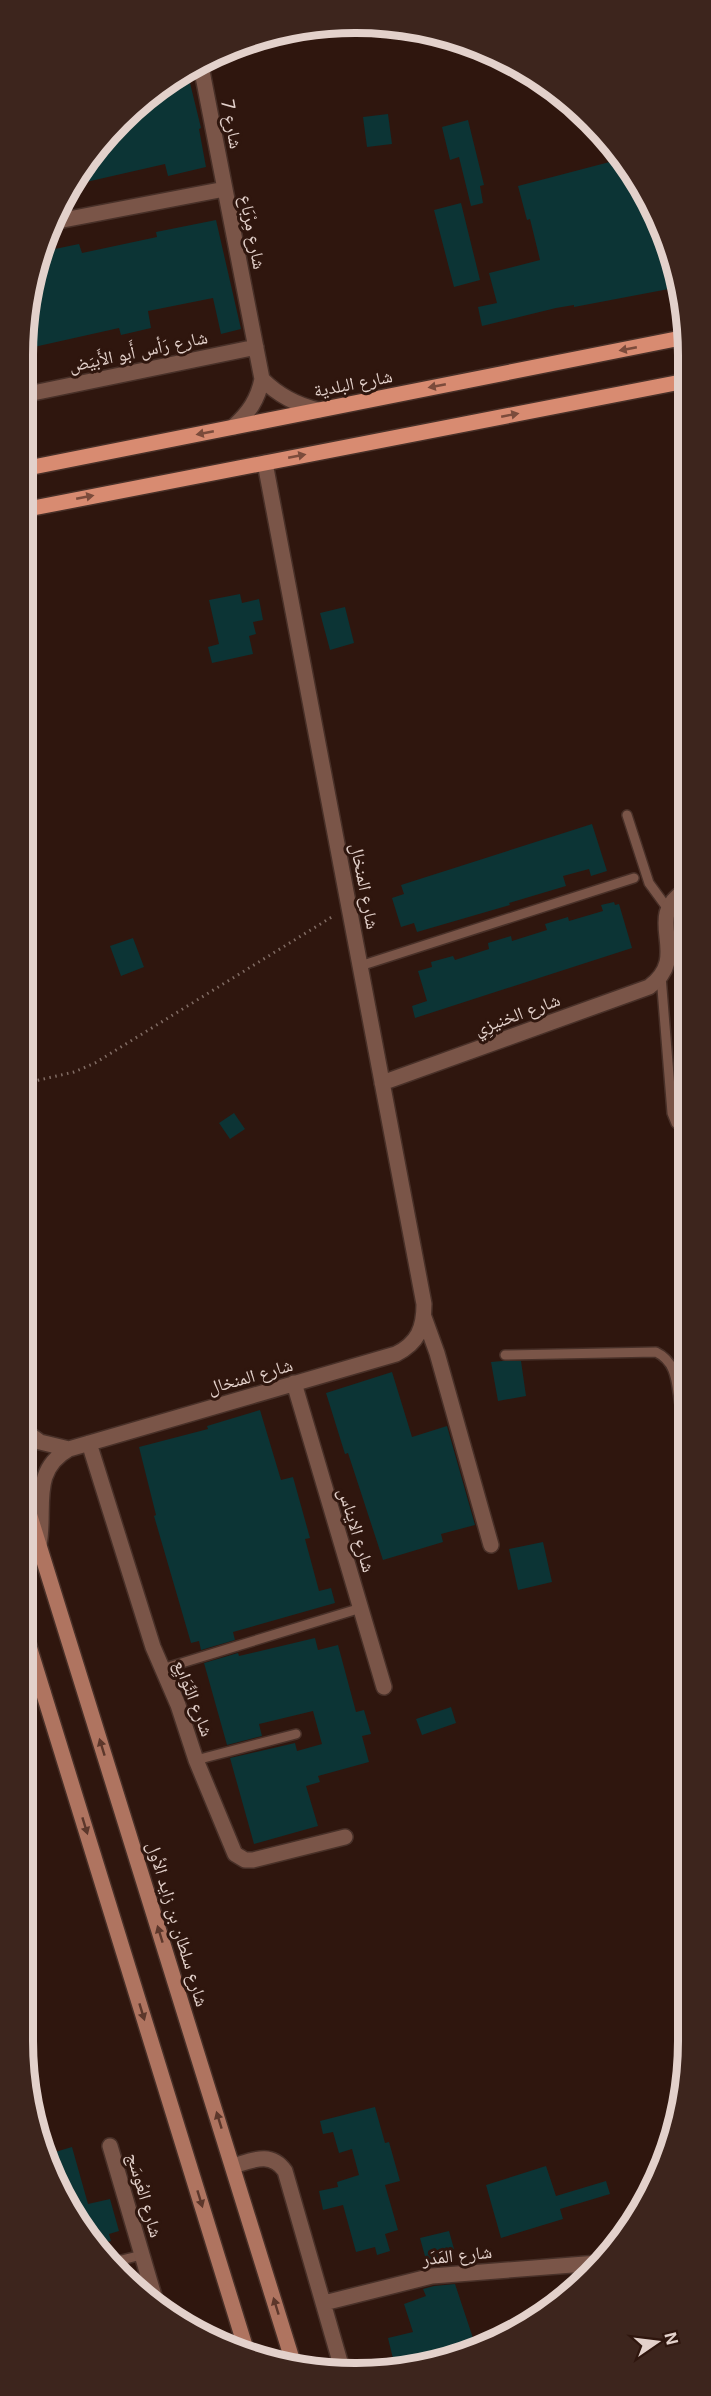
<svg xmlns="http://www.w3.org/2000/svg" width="711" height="2396" viewBox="0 0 711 2396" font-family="Inter,'Noto Naskh Arabic',sans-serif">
<rect width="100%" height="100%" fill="#2f160e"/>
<path fill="#0c3435" d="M190,83L201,128L199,129L206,167L168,176L165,164L73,185L78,171L158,91Z
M388,114L392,144L367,147L363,117Z
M468,120L484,185L480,186L483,203L471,206L459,157L450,160L442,127Z
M621,159L654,209L667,251L674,288L574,307V305L556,308L482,326L478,307L497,303L489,273L540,260L530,219L527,220L518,186Z
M461,203L480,280L454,287L434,210Z
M216,220L241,329L221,334L213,298L148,311L151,328L121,335L119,328L34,347L31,334L29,335V291L45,251L79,244L82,253L157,237L156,232Z
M240,594L242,603L259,599L263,620L253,622L256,634L249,636L253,654L212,663L208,647L219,644L209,600Z
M345,607L354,643L330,650L320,613Z
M592,824L607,871L591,876L589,869L563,876L566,886L509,903L510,905L417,932L414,923L401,927L392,898L404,894L401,885Z
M614,902L615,905L619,904L632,948L415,1018L412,1006L427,1001L418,971L432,967L431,962L453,956L455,960L489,949L488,943L511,936L512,941L547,930L545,924L568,917L569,921L603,911L601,905Z
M133,938L144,967L121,976L110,946Z
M234,1113L245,1129L230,1139L219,1123Z
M502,1361H521L526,1396L498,1401L491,1362Z
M392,1372L412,1437L447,1426L475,1525L441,1534L443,1542L383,1560L348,1453L345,1454L326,1393Z
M260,1410L281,1480L293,1477L310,1538L305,1539L319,1591L331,1588L335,1603L233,1632L235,1640L201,1650L199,1641L191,1643L154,1516L156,1515L139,1447L208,1429L207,1426Z
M543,1542L552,1582L518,1590L509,1549Z
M315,1638L318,1650L338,1645L356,1712L364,1710L371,1734L362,1736L369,1762L318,1776L320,1782L306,1786L318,1826L254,1844L230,1758L295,1743L297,1751L322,1744L313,1711L259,1724L262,1736L227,1745L204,1663L238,1653L239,1656Z
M451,1707L456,1723L422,1735L416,1719Z
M375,2107L385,2143L389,2142L400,2181L385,2185L398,2230L385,2234L390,2251L377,2255L375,2247L356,2252L343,2205L323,2210L319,2191L338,2187L337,2182L359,2175L352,2149L339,2153L333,2132L323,2134L320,2121Z
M72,2147L88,2204L110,2199L119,2231L109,2234L111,2241L96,2245L48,2168L45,2155Z
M546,2166L556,2196L606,2181L610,2194L560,2209L563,2219L501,2238L486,2185Z
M449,2231L454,2249L451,2250L454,2264L428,2267L420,2238Z
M455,2284L473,2338L440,2349L444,2361L442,2362L395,2367L388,2338L413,2332L404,2304L426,2296L423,2289L434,2286Z"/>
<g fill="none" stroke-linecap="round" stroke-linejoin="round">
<defs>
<path id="service" d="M627,815L649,883L668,909
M360,966L634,878
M661,976L672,1113L676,1123L684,1130
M505,1355L656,1352C683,1365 674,1396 684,1419
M162,1669L361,1608
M196,1760L296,1734
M109,2263L142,2255"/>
<path id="minor" d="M201,66L262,379C258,399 249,413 233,427
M58,221L225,189
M262,379C278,395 296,405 319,410
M28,394L256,347
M382,1083L649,987C693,955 641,918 685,891
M424,1317L437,1353L491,1545
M294,1383L384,1687
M25,1431L40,1442L69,1449
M89,1443L153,1647L178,1705L196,1760L235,1854L245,1860H253L345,1837
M39,1545C46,1508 30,1471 69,1449L396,1354C418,1343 424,1328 424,1304L265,463
M24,1680L43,1692
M110,2146L155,2299
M233,2166C253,2160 271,2151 285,2171L343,2372
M324,2303L432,2276L598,2263"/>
<path id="secondary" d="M24,1497L293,2362
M24,1630L246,2349"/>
<path id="primary" d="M28,468L686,337
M28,509L686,381"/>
</defs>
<use href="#service" stroke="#483028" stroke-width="12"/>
<use href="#minor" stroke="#483028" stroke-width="18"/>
<use href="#secondary" stroke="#483028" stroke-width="18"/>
<use href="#primary" stroke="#483028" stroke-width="18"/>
<path stroke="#816c64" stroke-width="3" stroke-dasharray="1.5 4.5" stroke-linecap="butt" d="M26,1083L74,1072L95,1063L335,915"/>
<use href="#service" stroke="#7a5548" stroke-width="9"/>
<use href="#minor" stroke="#7a5548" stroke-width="15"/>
<use href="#secondary" stroke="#af7460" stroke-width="15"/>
<use href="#primary" stroke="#d88b71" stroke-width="15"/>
</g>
<defs><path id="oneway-solid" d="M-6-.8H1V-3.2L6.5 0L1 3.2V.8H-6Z" transform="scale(1.5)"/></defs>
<g fill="#7b4b3b">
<use href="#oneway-solid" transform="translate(628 349) rotate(169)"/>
<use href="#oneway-solid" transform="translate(437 386) rotate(169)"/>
<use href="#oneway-solid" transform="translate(510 415) rotate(-11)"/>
<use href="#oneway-solid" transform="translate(205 433) rotate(169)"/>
<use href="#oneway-solid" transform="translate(297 456) rotate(-11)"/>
<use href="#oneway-solid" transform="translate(85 497) rotate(-11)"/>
</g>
<g fill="#5c372b">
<use href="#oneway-solid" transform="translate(102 1747) rotate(-107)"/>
<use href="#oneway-solid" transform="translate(85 1826) rotate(73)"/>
<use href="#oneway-solid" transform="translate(160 1934) rotate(-107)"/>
<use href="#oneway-solid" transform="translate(142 2012) rotate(73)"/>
<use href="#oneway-solid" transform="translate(219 2120) rotate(-107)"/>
<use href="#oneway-solid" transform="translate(200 2199) rotate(73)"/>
<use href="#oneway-solid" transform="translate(276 2306) rotate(-107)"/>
</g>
<g text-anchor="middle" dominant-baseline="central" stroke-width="6" stroke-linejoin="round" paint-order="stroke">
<g font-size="18" fill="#e3d1cb" stroke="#2f160e">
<text transform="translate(232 124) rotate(79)">شارع 7</text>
<text transform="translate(253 232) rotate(79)">شارع مِرْبَاع</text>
<text transform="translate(138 351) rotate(-12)">شارع رَأس أَبو الأَبيَض</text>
<text transform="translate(353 383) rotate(-11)">شارع البلدية</text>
<text transform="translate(365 886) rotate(79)">شارع المنخال</text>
<text transform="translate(517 1014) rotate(-20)">شارع الخنيزِي</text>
<text transform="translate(250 1376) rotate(-16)">شارع المنخال</text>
<text transform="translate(357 1530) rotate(73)">شارع الايناس</text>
<text transform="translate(194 1698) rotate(69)">شارع النِّوَايِع</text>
<text transform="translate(178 1924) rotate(73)">شارع سلطان بن زايد الأول</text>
<text transform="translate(145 2195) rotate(74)">شارع العُوسَج</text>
<text transform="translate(457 2255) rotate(-6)">شارع المَدَر</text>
</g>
</g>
<path d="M0 0H711V2396H0ZM355 33H356A322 322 0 0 1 678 355V2041A322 322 0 0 1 356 2363H355A322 322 0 0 1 33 2041V355A322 322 0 0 1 355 33Z" fill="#3d251d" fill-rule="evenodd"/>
<path fill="none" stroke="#e3d1cb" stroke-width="8" d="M355 33H356A322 322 0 0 1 678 355V2041A322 322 0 0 1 356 2363H355A322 322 0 0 1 33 2041V355A322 322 0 0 1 355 33Z"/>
<g transform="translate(657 2342) rotate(76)" stroke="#2f160e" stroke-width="4.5" paint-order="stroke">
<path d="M0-4.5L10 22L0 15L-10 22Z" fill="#e3d1cb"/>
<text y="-9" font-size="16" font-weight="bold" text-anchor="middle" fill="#e3d1cb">N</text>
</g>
</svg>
